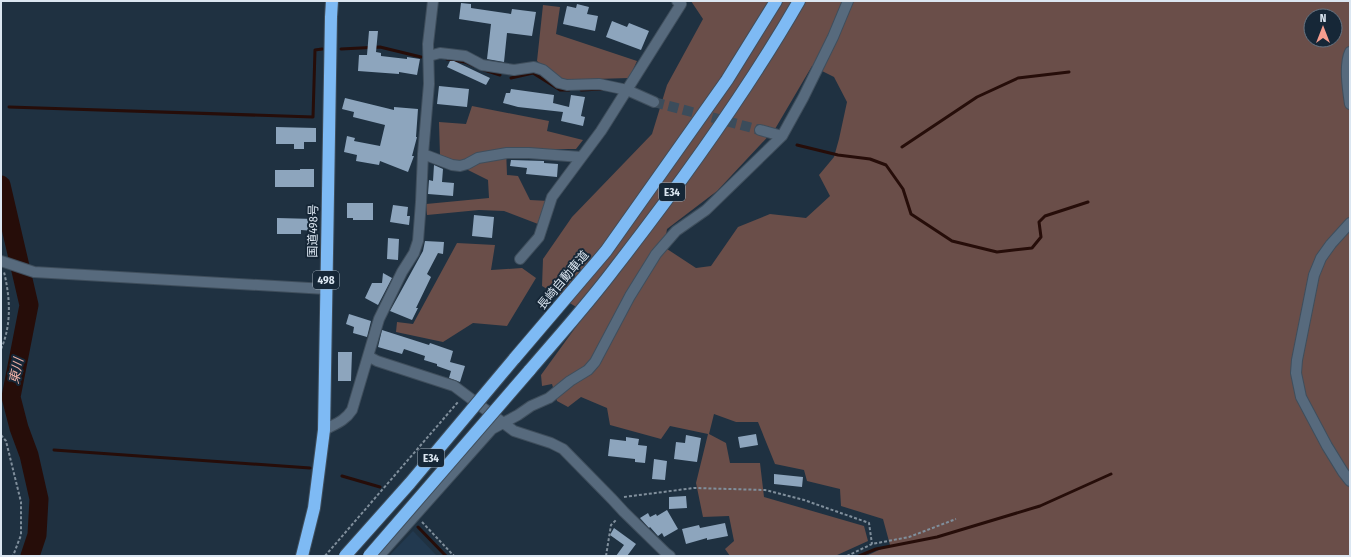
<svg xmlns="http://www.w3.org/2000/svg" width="1351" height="557" viewBox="0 0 1351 557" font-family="'Fira Sans Condensed','Noto Sans JP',sans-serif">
<rect width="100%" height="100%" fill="#1f3141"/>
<path fill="#22394f" d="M413,531L437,556H389Z"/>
<path fill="#6a4e49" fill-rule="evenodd" d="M691,1H1350V556H866L890,545L883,519L841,506L840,489L807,481L804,470L775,464L758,422H736L714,414L709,434L726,443L730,463H760L764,497L864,526L868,541L835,556H730L725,549L734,541L729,516L703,517L696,483L708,434L670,426L661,439L610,425L607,408L581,397L568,407L557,401L552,384L542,386L541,375L586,313L542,286L543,259L572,217L652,134L667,85L703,19ZM1311,16H1335V40H1311ZM812,66L834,77L847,102L839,139L834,157L819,175L830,196L806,218L770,214L738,227L711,266L696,268L664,247L667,229L717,191L775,129Z
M543,5L560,7L556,34L637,61L629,78L562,80L537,61Z
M472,106L549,121L547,131L583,140L576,149H506L507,175L518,176L530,200L549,201L538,224L504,211L479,210L427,215L426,204L489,198L488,180L440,156L439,122L466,124Z
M457,243L495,245L491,270L522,268L536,278L507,326L473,323L443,342L396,332L397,322L413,324Z"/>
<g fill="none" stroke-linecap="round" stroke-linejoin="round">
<path stroke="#260d09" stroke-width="3" d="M341,49L380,47L421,57
M447,59L465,62L474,66
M481,69L500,75
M511,78L533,73L560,90H569
M581,90L603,89
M9,107L313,117L315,50L322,49
M797,145L838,155L870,159L886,165L903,189L911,214L952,241L997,252L1032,248L1041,237L1039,222L1045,216L1088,202
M902,147L977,97L1018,78L1069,72
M54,450L310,468
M342,476L380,487
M418,527L446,556
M859,556L876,549L937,537L1040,506L1111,474"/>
<path stroke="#260d09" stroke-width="19" d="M1,185L29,305L11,397L19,428L29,455L39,499L37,535L30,556"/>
</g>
<path fill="#8da5bd" d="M461,3L471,4V8L511,14L512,9L536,12L532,36L507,33L504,62L487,59L491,24L459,19Z
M577,4L589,7L587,14L598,16L595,31L563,24L567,6L576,8Z
M612,21L627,27L629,23L649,31L641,50L606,37Z
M369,31H378L376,52L381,53V56L407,59V57L420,59L417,75L399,72V74L358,71L359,55H367Z
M450,61H454L490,78L486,85L447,67Z
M439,86L469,89L467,107L437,104Z
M511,89L554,95L553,103L569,107L571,95L585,97L581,116L585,117L583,126L561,121L563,112L518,107L503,103L506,93H510Z
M345,98L394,110V107L418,109L416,137H417L412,156H414L408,172L380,161L379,165L356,161L357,155L344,152L347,136L355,138L354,141L380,146L385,125L353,117L354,112L342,109Z
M276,127L316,128V142H304V149H294V144H276Z
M511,160L544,161V163L558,164L557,177L526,174L527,168L510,166Z
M434,165L443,169L442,182L454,183L453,196L428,194L429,180L433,181Z
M300,169H314V187H275V170H300Z
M347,203H373V220H353V218H347Z
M393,205L408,207L407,216H410L409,225L390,222Z
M474,215L494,217L492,238L472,236Z
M277,218L315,219V231L301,230V234H277Z
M388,238L399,239L398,260L387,259Z
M425,241L444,242L443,254L438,253L427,274L431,277L416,308H418L412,320L390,311L423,251Z
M383,273L392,278L378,305L365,298L372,283H382Z
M349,314L371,321L367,337L353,333L354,327L346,324Z
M382,330L429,345L430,343L453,351L450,362L465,366L460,382L449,378L451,371L437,366V364L424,360L425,356L404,349L402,354L378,347Z
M338,352H352L351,381H338Z
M756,434L758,445L740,448L738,437Z
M686,435L701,438L697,462L674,459L676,442L685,443Z
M626,437L639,439L638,445L647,446L645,463L635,462V459L608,456L610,439L626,441Z
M654,459L667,461L665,480L652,479Z
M774,474L803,477L802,487L774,484Z
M686,496L687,508L669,509V497Z
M667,510L678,529L664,537L662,533L658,536L650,527L649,528L640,518L648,513L650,517L656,514L657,516Z
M725,523L728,536L707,540V538L686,544L682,529L699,525L700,528Z
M614,528L636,544L627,556H616L624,545L610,535Z"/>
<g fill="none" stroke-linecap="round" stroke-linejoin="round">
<path stroke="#3b4c5b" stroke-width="10" stroke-dasharray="10 5" stroke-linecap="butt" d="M654,102L760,130"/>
<defs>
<path id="street" d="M1350,52C1344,65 1348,90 1350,104
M429,56L440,53L465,56L482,65L514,70L534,67L543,70L559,83L567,85L599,84L627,90L654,102
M760,130L782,136
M423,154L452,165L460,166L467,164L478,158L507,153H529L581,157
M1350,223L1331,244L1321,258L1314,275L1297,360L1296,373L1301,397L1327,446L1343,472L1350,481
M520,259L539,237L552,197L601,131L681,4L677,1
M1,261L34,272L326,289
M368,356L377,361L454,386L514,431L551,443L563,449L612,499L624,512L666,553L670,556
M324,430C335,424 345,421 352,410L379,319L402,272L414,253L418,241L421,202L423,154L429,84L428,44L433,1
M379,556L492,429L518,415L531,406L549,398L570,381L588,370L595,362L630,296L656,254L676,231L706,210L782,136L803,98L833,37L848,1"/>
<path id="highway" d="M514,359L606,251L727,80L776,1
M529,371C558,337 588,304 615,268C681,183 745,95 799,1
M302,556L314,508L324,430L331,17L332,1"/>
</defs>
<use href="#street" stroke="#3f4e5c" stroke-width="12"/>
<use href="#highway" stroke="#3f4e5c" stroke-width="14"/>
<path stroke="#808f9c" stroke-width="2" stroke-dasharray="3 2" stroke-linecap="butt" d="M1,349C12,324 10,297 4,272
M1,435L6,441L21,502V535L13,556
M624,497L694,488L765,490L804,500L869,523L872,544
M422,522L454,556
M325,556L458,402
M606,556L611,525L617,519
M847,556L872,544L909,537L956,519"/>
<use href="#street" stroke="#576a7d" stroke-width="10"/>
<use href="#highway" stroke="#7ebaf4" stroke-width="12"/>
<defs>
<path id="highway-bridge" d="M345,556L410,483L514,359
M369,556L529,371"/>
</defs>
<use href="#highway-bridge" stroke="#3f4e5c" stroke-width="14" stroke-linecap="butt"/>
<use href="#highway-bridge" stroke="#7ebaf4" stroke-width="12"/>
</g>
<g text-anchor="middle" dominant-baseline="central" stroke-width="4" stroke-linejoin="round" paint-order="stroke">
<g fill="#162737" stroke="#a0adb9" stroke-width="1">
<rect x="659" y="183" width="26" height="18" rx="3"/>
<rect x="313" y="271" width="26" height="18" rx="3"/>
<rect x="418" y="449" width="26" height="18" rx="3"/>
</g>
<g font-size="11" font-weight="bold" fill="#dbe6f1">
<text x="672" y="192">E34</text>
<text x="326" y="280">498</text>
<text x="431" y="458">E34</text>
</g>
<g font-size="12" fill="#dbe6f1" stroke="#162737">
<text transform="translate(313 231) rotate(-89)">国道498号</text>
<text transform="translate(563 280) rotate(-50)">長崎自動車道</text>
</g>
<g font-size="13" font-style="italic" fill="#f0b2a8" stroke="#162737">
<text transform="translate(16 371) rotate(-79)">東川</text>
</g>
</g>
<rect width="1351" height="557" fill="none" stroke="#dbe6f1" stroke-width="4"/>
<g transform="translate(1323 28)"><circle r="19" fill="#162737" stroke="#657381"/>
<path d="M0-3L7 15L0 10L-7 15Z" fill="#f59d8f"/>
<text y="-6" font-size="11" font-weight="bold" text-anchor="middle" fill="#dbe6f1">N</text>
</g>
</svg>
